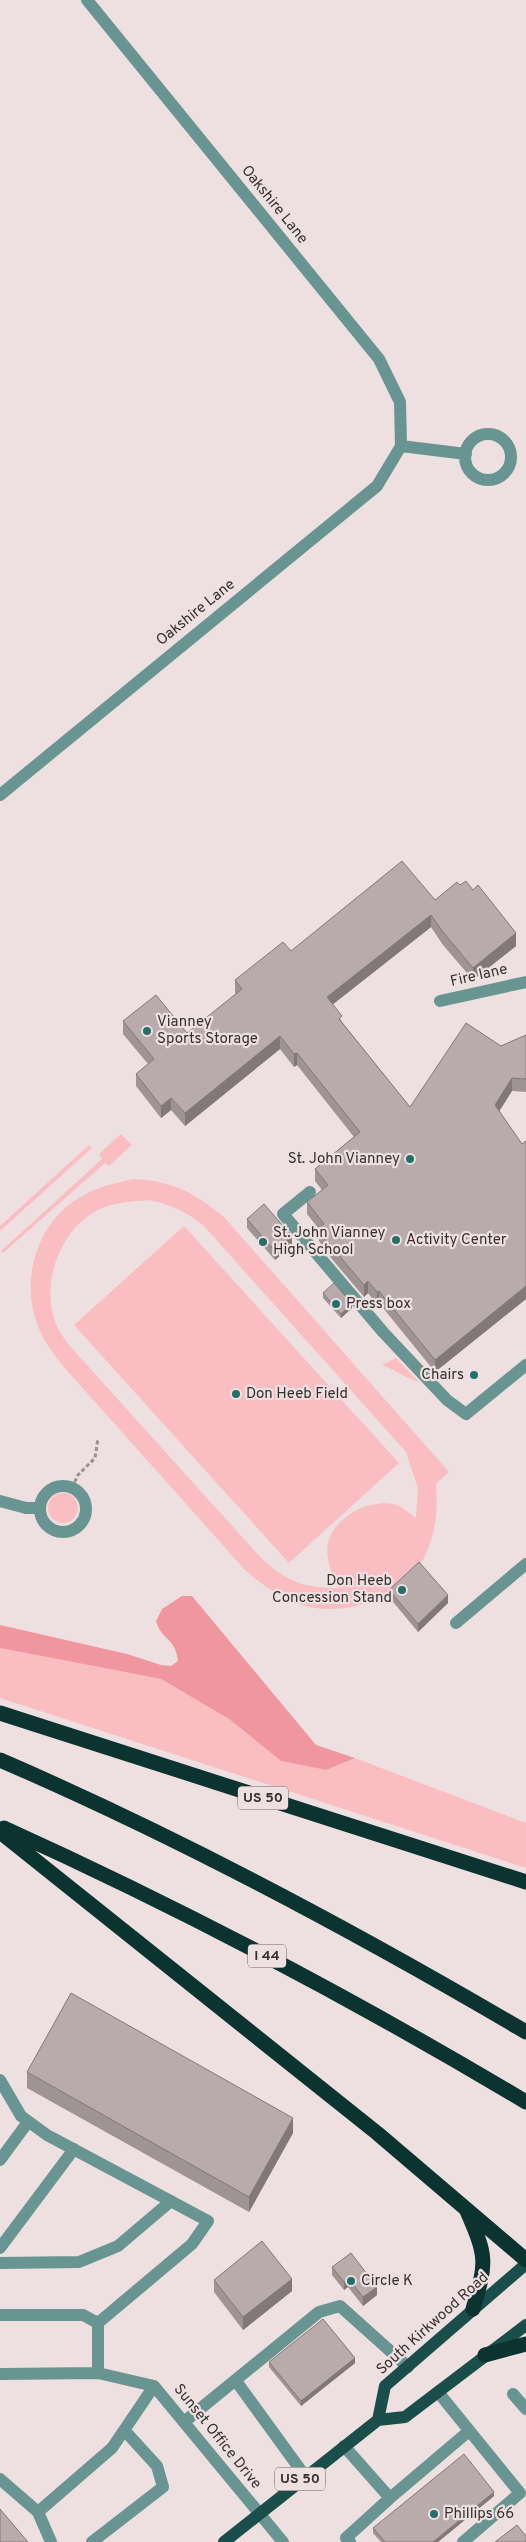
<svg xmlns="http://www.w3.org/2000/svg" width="526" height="2542" viewBox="0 0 526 2542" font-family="Overpass,sans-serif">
<rect width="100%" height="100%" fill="#eee0e0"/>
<path fill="#fabdc2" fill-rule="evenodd" d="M121,1134L132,1145L109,1166L105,1163L3,1253L1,1251L102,1159L99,1154Z
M89,1145L92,1148L0,1231V1226Z
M133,1179C173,1181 193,1192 224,1217L449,1472L436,1484C438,1509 436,1535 424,1558C400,1600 339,1620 296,1603C276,1595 261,1584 245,1570L63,1366C51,1351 40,1336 35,1317C21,1271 42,1215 86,1194C101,1186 117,1183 133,1179ZM150,1200C172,1205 187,1212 204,1226L406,1452L418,1488L416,1518C410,1514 405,1508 397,1505C372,1497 334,1516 328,1543C325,1559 332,1575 339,1588C304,1588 288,1582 262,1559L68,1344C64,1337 58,1331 56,1324C39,1282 62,1223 105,1207C120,1202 134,1201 150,1200Z
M184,1226L399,1463L289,1563L74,1325Z
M396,1358L419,1382C405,1378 396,1370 382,1365Z
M48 1508a15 15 0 1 1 30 0a15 15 0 1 1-30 0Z
M0,1648L161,1679L229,1719L281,1761L326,1770L355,1758L526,1823V1868L0,1698Z"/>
<path fill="#f0969e" d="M182,1596H192L316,1745L355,1758L326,1770L281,1761L229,1719L161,1679L0,1648V1625L127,1654L161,1665L171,1666L178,1661C176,1638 161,1640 156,1621L162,1609Z"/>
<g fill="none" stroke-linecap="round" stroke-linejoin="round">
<path stroke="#9b9191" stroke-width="3" stroke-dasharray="4 2.5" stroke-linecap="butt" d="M72,1488L78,1475L95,1458L98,1438"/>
<path stroke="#689591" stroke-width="12" d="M465 457a23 23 0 1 1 46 0a23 23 0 1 1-46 0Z
M401,446L466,454
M0,795L377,486L401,446L400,402L379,359L87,0
M440,1001L526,982
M310,1192L283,1214L383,1332L447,1400L466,1414L526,1365
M40 1509a23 23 0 1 1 46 0a23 23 0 1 1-46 0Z
M0,1501L26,1508H40
M456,1623L526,1564
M0,2080L21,2116L47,2135L208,2221L192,2244L98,2323V2373
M0,2160L28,2122
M0,2248L74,2149
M0,2263L79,2262L118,2246L171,2201
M0,2315H83L98,2323
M0,2374L98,2373L154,2386L283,2542
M236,2381L305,2476
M438,2392L520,2493L463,2542
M513,2394L526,2409
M184,2422L319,2312L340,2306L408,2367
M344,2446L390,2498L346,2538L350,2542
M0,2479L38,2512L112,2448L154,2386
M390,2498L469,2431
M38,2512L51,2542
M92,2542L163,2487L157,2466L125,2431"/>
<path stroke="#194e4a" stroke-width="12" d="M378,2420L385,2386L526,2264
M224,2542L378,2420L405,2417L526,2325"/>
<path stroke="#0b3330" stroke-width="15" d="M0,1713L526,1882
M0,1760C181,1838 356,1932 526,2032
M4,1828C183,1909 357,2001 526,2102
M0,1832L377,2133L526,2260
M467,2211C487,2257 487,2261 473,2309
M485,2355L526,2344"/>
</g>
<path fill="#9f9394" d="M435,900L516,946L473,980L443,945L431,927L333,1004L342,1022L410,1107L501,1046L526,1035V1092L512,1091L499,1111L522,1144L526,1141V1299L435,1372L379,1303L377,1305L368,1293L364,1297L326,1252L319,1241V1229L307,1214V1202L322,1190L315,1181V1169L354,1137L297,1065L294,1067L280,1049L185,1126L171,1110L161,1118L136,1086V1074L148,1064L123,1034V1021L187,1033L236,994L235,993V980L291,951Z
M247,1219L292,1245L275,1260L247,1228Z
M323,1293L352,1308L341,1318L323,1298Z
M389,1590L448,1603L418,1632L389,1597Z
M27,2072L293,2133L249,2212L27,2088Z
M332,2267L377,2295L363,2306L348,2287L344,2290L332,2275Z
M214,2280L292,2291L243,2330L214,2292Z
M269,2362L355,2363L301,2406L269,2367Z
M494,2496L438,2542H381L373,2533V2528Z"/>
<path fill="#827878" d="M431,915V927L327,1009V997Z
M516,933V946L473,980V968Z
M280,1036V1049L185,1126V1113Z
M297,1053V1065L294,1067V1054Z
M512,1078V1091L495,1118V1105Z
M171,1098V1110L161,1118V1106Z
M292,1236V1245L275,1260V1251Z
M368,1281V1293L364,1297V1285Z
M526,1286V1299L435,1372V1360Z
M379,1291V1303L377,1305V1292Z
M352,1304V1308L341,1318V1314Z
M448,1595V1603L418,1632V1624Z
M293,2118V2133L249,2212V2197Z
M348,2278V2287L344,2290V2282Z
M292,2279V2291L243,2330V2317Z
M377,2287V2295L363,2306V2297Z
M355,2358V2363L301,2406V2401Z
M494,2492V2496L438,2542H433Z"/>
<path fill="#b9abac" stroke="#827878" d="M402,861L435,900L457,882L460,885L466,881L473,890L478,885L516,933L473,968L443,932L431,915L327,997L342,1016L339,1019L410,1107L466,1023L501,1046L526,1035V1079L512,1078L495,1105L522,1144L526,1141V1286L435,1360L379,1291L377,1292L368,1281L364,1285L326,1240L319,1228L324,1224L307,1202L328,1185L315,1169L360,1132L297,1053L294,1054L280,1036L185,1113L171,1098L161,1106L136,1074L154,1059L123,1021L156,995L187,1033L242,989L235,980L283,942L291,951Z
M264,1204L292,1236L275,1251L247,1219Z
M334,1283L352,1304L341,1314L323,1293Z
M419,1562L448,1595L418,1624L389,1590Z
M71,1993L293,2118L249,2197L27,2072Z
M262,2241L292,2279L243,2317L214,2280Z
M351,2253L377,2287L363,2297L348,2278L344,2282L332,2267Z
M323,2319L355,2358L301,2401L269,2362Z
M464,2454L494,2492L433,2542H385L373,2528Z
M0,2509L28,2542H0Z
M517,2525L526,2536V2542H495Z"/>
<g fill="#256e69" stroke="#eee0e0" stroke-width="2">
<circle cx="147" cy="1031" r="5"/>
<circle cx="410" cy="1159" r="5"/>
<circle cx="396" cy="1240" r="5"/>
<circle cx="263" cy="1242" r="5"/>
<circle cx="336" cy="1304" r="5"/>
<circle cx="474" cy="1375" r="5"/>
<circle cx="236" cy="1394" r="5"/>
<circle cx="402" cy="1590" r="5"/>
<circle cx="351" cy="2281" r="5"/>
<circle cx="434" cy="2514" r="5"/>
</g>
<g text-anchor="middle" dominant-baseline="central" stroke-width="4.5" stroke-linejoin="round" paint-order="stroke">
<g fill="#eee0e0" stroke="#6d6565" stroke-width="1">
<rect x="238" y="1786.5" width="50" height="23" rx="4"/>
<rect x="248" y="1944.5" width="38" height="23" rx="4"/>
<rect x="275" y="2467.5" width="50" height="23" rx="4"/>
</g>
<g font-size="14" font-weight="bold" fill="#363030">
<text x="263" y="1798">US 50</text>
<text x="267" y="1956">I 44</text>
<text x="300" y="2479">US 50</text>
</g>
<g font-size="15" fill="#363030" stroke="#eee0e0">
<text transform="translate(274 205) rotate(51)">Oakshire Lane</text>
<text transform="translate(196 613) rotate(-39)">Oakshire Lane</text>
<text transform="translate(479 976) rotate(-13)">Fire lane</text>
<text transform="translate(433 2324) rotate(-42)">South Kirkwood Road</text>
<text transform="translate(217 2437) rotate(51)">Sunset Office Drive</text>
</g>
<g font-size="15" fill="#363030" stroke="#eee0e0" text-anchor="start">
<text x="157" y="1022">Vianney<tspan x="157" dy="17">Sports Storage</tspan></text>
<text x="400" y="1159" text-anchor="end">St. John Vianney</text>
<text x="273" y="1233">St. John Vianney<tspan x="273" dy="17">High School</tspan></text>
<text x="406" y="1240">Activity Center</text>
<text x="346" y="1304">Press box</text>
<text x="464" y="1375" text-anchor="end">Chairs</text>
<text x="246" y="1394">Don Heeb Field</text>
<text x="392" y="1581" text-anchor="end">Don Heeb<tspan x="392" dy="17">Concession Stand</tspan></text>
<text x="361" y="2281">Circle K</text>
<text x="444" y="2514">Phillips 66</text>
</g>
</g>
</svg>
